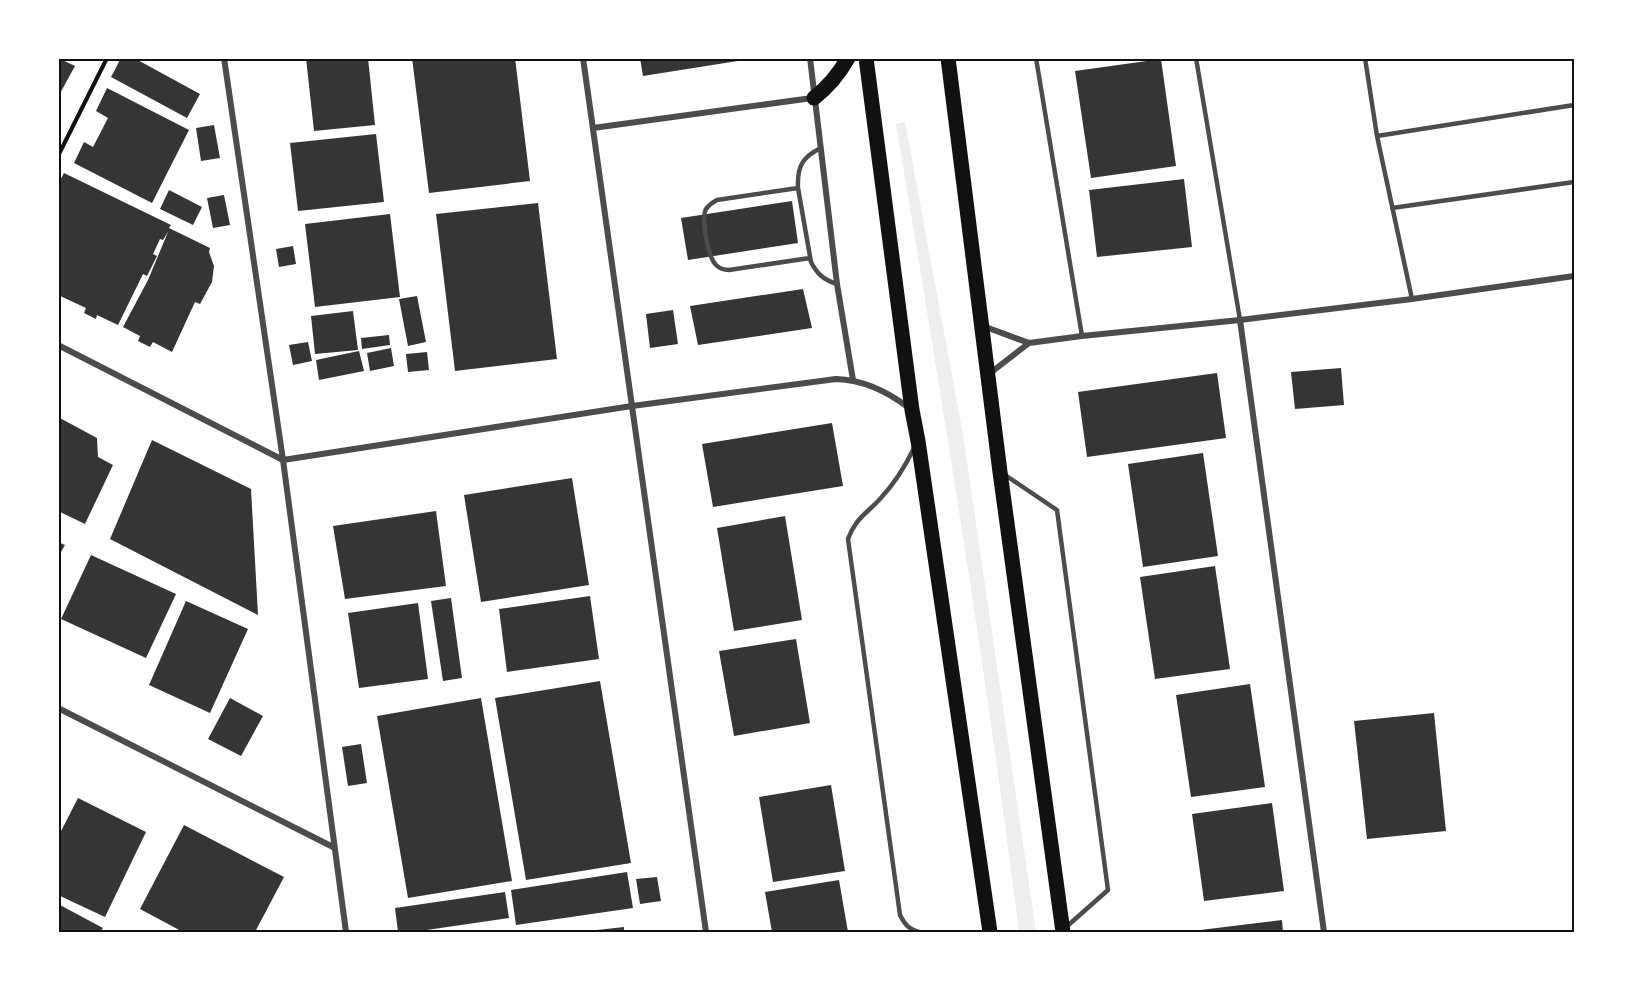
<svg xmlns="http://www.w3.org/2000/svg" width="1633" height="991" viewBox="0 0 1633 991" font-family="'Space Grotesk',sans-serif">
<rect width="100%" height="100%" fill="#fff"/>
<path fill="#eee" d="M905,122L963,435L1036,932H1019C985,662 941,393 896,124Z"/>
<path fill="#353535" d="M58,58L75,66L58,97Z
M121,58H134L200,94L187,118L111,77Z
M306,58H368L375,125L314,131Z
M412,58H515L530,181L429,193Z
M640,58H743L744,60L643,76Z
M1161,59L1176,166L1091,178L1075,71Z
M107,88L189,130L152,203L74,163L84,142L93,147L108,118L96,111Z
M214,125L220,158L201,161L196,128Z
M376,134L384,202L298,211L290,143Z
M64,173L171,225L169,228L210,248L209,252L214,266L212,282L200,304L195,302L172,352L153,342L150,347L138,341L140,336L123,327L148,280L168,232L163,240L160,239L153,254L157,256L147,276L143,274L118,325L97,315L96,319L84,313L86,308L58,295V184Z
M1184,179L1192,247L1097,257L1089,190Z
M169,190L202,207L193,225L160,209Z
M224,195L230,225L213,228L207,198Z
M792,201L798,243L688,260L681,218Z
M538,203L557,359L455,371L436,214Z
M390,214L400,297L315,307L305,224Z
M293,246L296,264L279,267L276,249Z
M803,289L812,328L698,345L690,306Z
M417,296L426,342L408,346L399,299Z
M673,310L678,344L650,348L646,314Z
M353,311L358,350L315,354L311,316Z
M389,335L390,345L362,349L361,338Z
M308,342L312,361L293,365L289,345Z
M391,348L394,366L370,371L367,353Z
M359,351L364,371L319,380L316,360Z
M427,352L429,370L408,372L406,354Z
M1341,368L1344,405L1295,409L1291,372Z
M1217,373L1226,438L1087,457L1078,392Z
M58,417L97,438L98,457L113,465L85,524L58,511Z
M832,423L843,486L713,507L702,444Z
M152,440L251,489L258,615L110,539Z
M1203,453L1218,556L1143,567L1128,464Z
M572,478L589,585L481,602L464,495Z
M436,511L446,586L345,599L333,526Z
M785,516L802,620L734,631L717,528Z
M58,542L65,545L58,557Z
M91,555L176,594L146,658L61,619Z
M1215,566L1230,669L1155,679L1140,577Z
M590,596L599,659L507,672L499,609Z
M451,598L462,678L443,681L431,601Z
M186,601L248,629L210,713L149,685Z
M418,603L428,679L359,688L348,613Z
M796,639L810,723L734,736L719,651Z
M600,681L631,863L526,880L495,698Z
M1250,684L1265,787L1191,797L1176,695Z
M230,698L263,716L241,756L208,739Z
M481,698L512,881L408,898L377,716Z
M1434,713L1446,831L1367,839L1354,721Z
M361,744L367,783L348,786L342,747Z
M831,785L845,871L773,882L759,797Z
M78,798L146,832L105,917L58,895V837Z
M1272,803L1284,891L1204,901L1192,814Z
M184,825L284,877L255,932H183L140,909Z
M627,872L633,908L516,925L511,890Z
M657,877L661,901L640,904L636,879Z
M839,880L848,932H772L765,892Z
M505,892L509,918L413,932H398L395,908Z
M58,904L103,928L100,932H58Z
M1282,920L1283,932H1192V931Z
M624,927V932H589L588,931Z"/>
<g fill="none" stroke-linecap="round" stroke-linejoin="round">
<path stroke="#111" stroke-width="4" d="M58,156L107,58"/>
<path stroke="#4c4c4c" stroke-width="4.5" d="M1036,58L1082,336
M1196,58L1240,320
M1365,58L1377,136L1412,299
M1377,136L1574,105
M821,148C802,157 797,167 798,188L811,262C817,274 824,280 837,284
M798,188L717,200C713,202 709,205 706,209C701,219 708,257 716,265C720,269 724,270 729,270L810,258
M1392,208L1574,182
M914,448C905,467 894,484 880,499C866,514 855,519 848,539L900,915C905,925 909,929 919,932
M1005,475L1057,510L1108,890L1065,928"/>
<path stroke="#4c4c4c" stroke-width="6" d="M224,58L283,460L346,932
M583,58L706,932
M810,58L837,284L853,380
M593,128L812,98
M1240,320L1324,932
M983,326L1029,343L1082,336L1240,320L1412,299L1574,276
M58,345L283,460L632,406L836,379C864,380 887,391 909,408
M989,374L1029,343
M58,708L333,847"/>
<path stroke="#111" stroke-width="15" d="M866,58L912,410L918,441L990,932
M948,58L1000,472L1063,932
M814,98C828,87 839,74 848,58"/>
</g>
<rect width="1633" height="991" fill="none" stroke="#ffffff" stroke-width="120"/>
<rect x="60" y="60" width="1513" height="871" fill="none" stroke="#111" stroke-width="2"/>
</svg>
